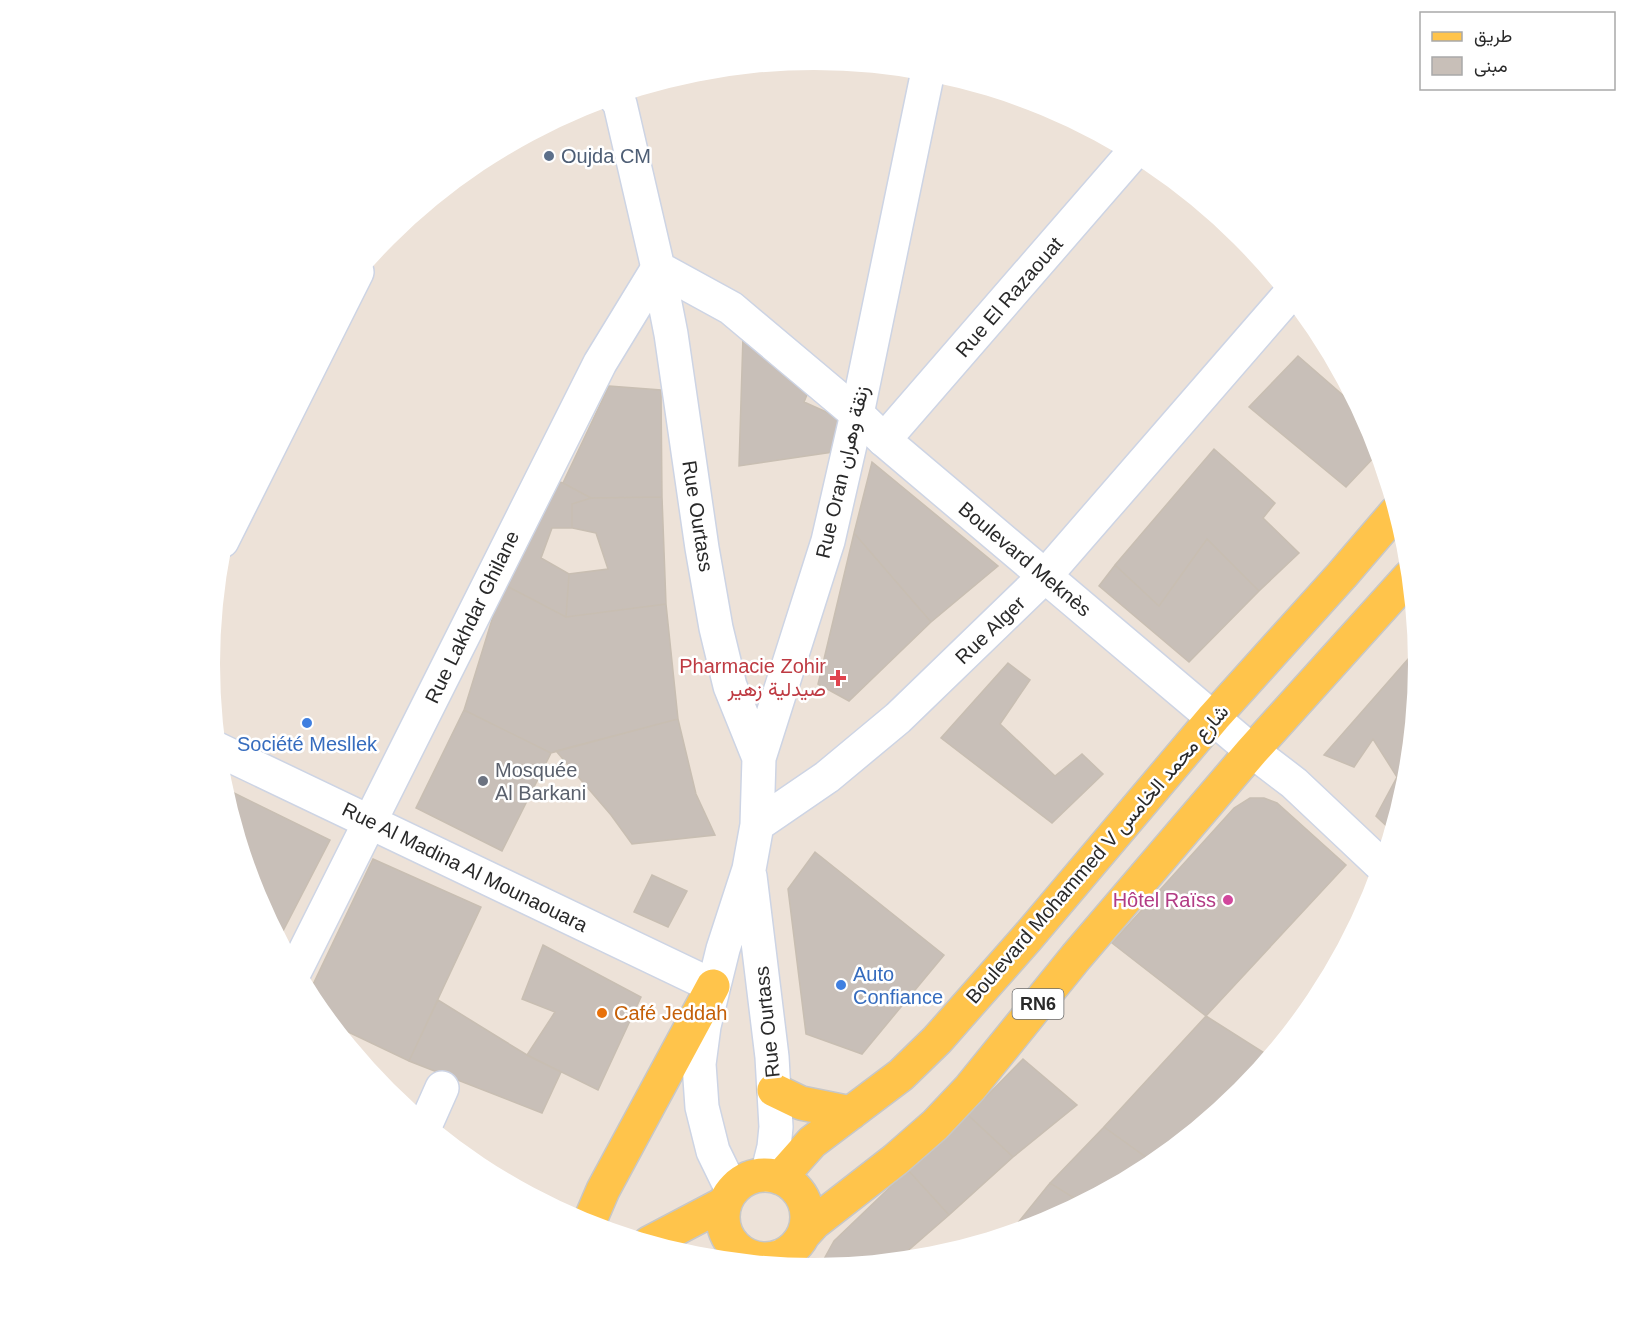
<svg xmlns="http://www.w3.org/2000/svg" width="1627" height="1329" viewBox="0 0 1627 1329" font-family="Arial,Vazirmatn,sans-serif">
<rect width="100%" height="100%" fill="#ede2d8"/>
<path fill="#c8bfb8" stroke="#c8beb2" stroke-width="1.5" d="M743,336L809,390L804,402L842,419L833,452L739,466Z
M1298,356L1352,403L1354,400L1372,433L1378,453L1346,487L1249,407Z
M609,386L661,390L662,497L591,498L563,483Z
M1214,449L1275,503L1263,518L1299,553L1259,591L1207,539L1159,606L1115,565Z
M872,462L998,566L931,622L854,533Z
M549,479L563,483L591,498L572,504V528H552L541,558L569,574L566,617L503,584Z
M662,497L666,604L566,617L569,574L608,569L596,533L572,528V504L591,498Z
M854,533L931,622L849,701L818,684Z
M1207,539L1259,591L1189,662L1099,586L1115,565L1159,606Z
M503,584L566,617L666,604L678,719L551,753L464,710Z
M1416,650L1418,665L1406,783L1392,831L1376,816L1397,777L1373,739L1354,767L1324,755Z
M1008,663L1030,680L1000,724L1055,776L1082,754L1103,774L1052,823L941,738Z
M464,710L551,753L502,851L416,808Z
M678,719L696,794L715,835L632,844L611,815L556,751Z
M222,785L230,791L226,800Z
M230,791L330,840L283,931L270,924L255,896L226,800Z
M1250,798H1264L1277,803L1346,865L1206,1016L1112,943L1234,808Z
M815,852L944,955L862,1054L806,1034L788,889Z
M373,859L481,907L409,1061L329,1023L308,995Z
M652,875L687,891L668,927L634,912Z
M270,924L283,931L278,940Z
M543,945L641,997L598,1090L527,1055L555,1012L522,999Z
M438,1000L527,1055L561,1072L542,1113L409,1061Z
M1206,1016L1269,1056L1241,1092L1154,1163L1104,1127Z
M1023,1059L1077,1105L1013,1157L968,1115Z
M968,1115L1013,1157L949,1215L908,1170Z
M1104,1127L1154,1163L1082,1203L1050,1183Z
M908,1170L949,1215L896,1261L819,1268L834,1241Z
M1050,1183L1082,1203L1045,1223L1009,1234Z"/>
<g fill="none" stroke-linecap="round" stroke-linejoin="round">
<defs>
<path id="minor" d="M658,268L671,334L702,548L716,628L730,686L759,758
M884,440L1133,153
M222,541L357,272
M1252,751L1294,783L1381,865
M757,825L827,777L898,718L1045,576L1289,295
M750,876L772,1057L776,1127L774,1147L767,1175
M295,971L600,363L658,268
M426,1124L442,1088
M732,1190L713,1151L702,1107L699,1064L704,1026L723,949L749,869L757,825L759,758L828,541L857,414L928,71"/>
<path id="tertiary" d="M614,96L620,104L658,268L731,308L857,414L884,440L1252,751
M217,749L713,986
M781,1256L783,1266"/>
<path id="primary" d="M774,1090L801,1103L851,1113
M723 1217a42 42 0 1 1 84 0a42 42 0 1 1-84 0Z
M780,1178L812,1142L901,1075L937,1040L1027,938L1214,717L1342,575L1396,512
M588,1225L603,1190L713,986
M803,1235L814,1223L895,1160L935,1125L970,1088L1076,957L1252,751L1409,577
M649,1243L725,1203"/>
</defs>
<use href="#minor" stroke="#cdd4e4" stroke-width="36"/>
<use href="#tertiary" stroke="#cdd4e4" stroke-width="36"/>
<use href="#primary" stroke="#c7c7c7" stroke-width="36"/>
<use href="#minor" stroke="#fff" stroke-width="33"/>
<use href="#tertiary" stroke="#fff" stroke-width="33"/>
<use href="#primary" stroke="#ffc44b" stroke-width="33"/>
</g>
<circle fill="#5c6f8a" stroke="#fff" stroke-width="2" cx="549" cy="156" r="6"/>
<path fill="#e0444e" stroke="#fff" stroke-width="2" d="M835 669h6v6h6v6h-6v6h-6v-6h-6v-6h6z"/>
<g fill="#3f7fe0" stroke="#fff" stroke-width="2">
<circle cx="307" cy="723" r="6"/>
<circle cx="841" cy="985" r="6"/>
</g>
<circle fill="#6b7280" stroke="#fff" stroke-width="2" cx="483" cy="781" r="6"/>
<circle fill="#d1479c" stroke="#fff" stroke-width="2" cx="1228" cy="900" r="6"/>
<circle fill="#e8710a" stroke="#fff" stroke-width="2" cx="602" cy="1013" r="6"/>
<g text-anchor="middle" dominant-baseline="central" stroke-width="5" stroke-linejoin="round" paint-order="stroke">
<rect fill="#fff" stroke="#696969" stroke-width="1.5" x="1012.5" y="989" width="51" height="30" rx="4.5"/>
<g font-size="18" font-weight="bold" fill="#292929">
<text x="1038" y="1004">RN6</text>
</g>
<g font-size="20" fill="#4e5e75" stroke="#fff" text-anchor="start">
<text x="561" y="156">Oujda CM</text>
</g>
<g font-size="20" fill="#292929" stroke="#fff">
<text transform="translate(1009 297) rotate(-49)">Rue El Razaouat</text>
<text transform="translate(842 472) rotate(-77)">Rue Oran زنقة وهران</text>
<text transform="translate(698 516) rotate(81)">Rue Ourtass</text>
<text transform="translate(1025 559) rotate(40)">Boulevard Meknès</text>
<text transform="translate(472 617) rotate(-64)">Rue Lakhdar Ghilane</text>
<text transform="translate(990 630) rotate(-44)">Rue Alger</text>
<text transform="translate(1097 854) rotate(-49)">Boulevard Mohammed V شارع محمد الخامس</text>
<text transform="translate(465 867) rotate(26)">Rue Al Madina Al Mounaouara</text>
<text transform="translate(767 1022) rotate(-96)">Rue Ourtass</text>
</g>
<g font-size="20" fill="#be3a42" stroke="#fff" text-anchor="end">
<text x="826" y="666">Pharmacie Zohir<tspan x="826" dy="23">صيدلية زهير</tspan></text>
</g>
<g font-size="20" fill="#366cbe" stroke="#fff">
<text x="307" y="744">Société Mesllek</text>
<text x="853" y="974" text-anchor="start">Auto<tspan x="853" dy="23">Confiance</tspan></text>
</g>
<g font-size="20" fill="#5b616d" stroke="#fff" text-anchor="start">
<text x="495" y="770">Mosquée<tspan x="495" dy="23">Al Barkani</tspan></text>
</g>
<g font-size="20" fill="#b23c85" stroke="#fff" text-anchor="end">
<text x="1216" y="900">Hôtel Raïss</text>
</g>
<g font-size="20" fill="#c56008" stroke="#fff" text-anchor="start">
<text x="614" y="1013">Café Jeddah</text>
</g>
</g>
<path d="M0 0H1627V1329H0ZM220 664a594 594 0 1 1 1188 0a594 594 0 1 1-1188 0Z" fill="#fff" fill-rule="evenodd"/>
<rect x="1420" y="12" width="195" height="78" fill="#ffffff" stroke="#a9a9a9" stroke-width="1.5"/>
<rect x="1432" y="32" width="30" height="9" fill="#ffc44b" stroke="#a9a9a9" stroke-width="1.5"/>
<text x="1474" y="42" font-size="18" fill="#292929">طريق</text>
<rect x="1432" y="57" width="30" height="18" fill="#c8bfb8" stroke="#a9a9a9" stroke-width="1.5"/>
<text x="1474" y="72" font-size="18" fill="#292929">مبنى</text>
</svg>
